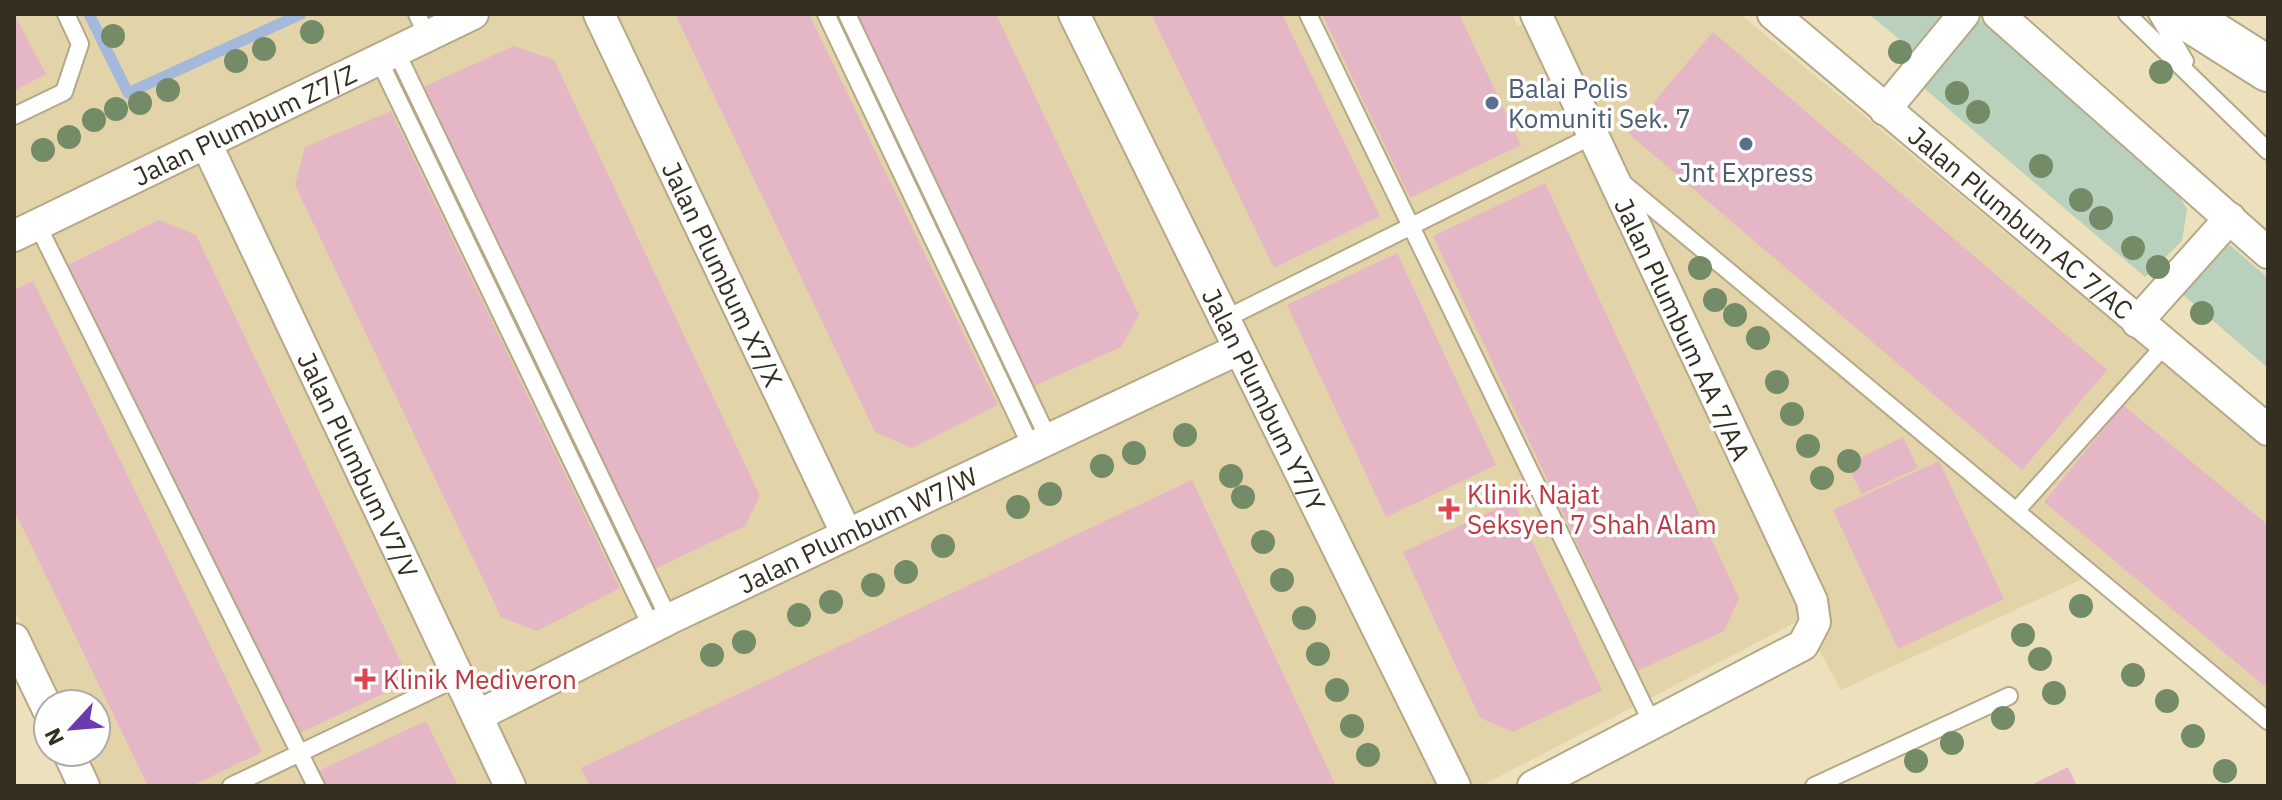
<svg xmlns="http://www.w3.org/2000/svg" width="2282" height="800" viewBox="0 0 2282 800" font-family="'IBM Plex Sans',sans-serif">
<rect width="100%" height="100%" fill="#ede0bc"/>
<path fill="#e3d3a8" d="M14,14H1512L1518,27L1546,14H1740L2268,449V710L2102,570L1841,690L1802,619L1481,786H99L83,752H96V704H60L14,609Z"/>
<path fill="#b9d0bd" d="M1869,14H1947L1917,54Z
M1981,20L2170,181L2187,209L2182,241L2145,277L1918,83Z
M2229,244L2268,278V368L2182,294Z"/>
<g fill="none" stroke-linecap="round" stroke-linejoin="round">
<path stroke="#a3b8db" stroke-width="11" d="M89,14L128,93L301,14"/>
</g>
<path fill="#e5b7c6" d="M14,14L46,74L14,91Z
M675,14H809L998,405L912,448L875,432Z
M856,14H996L1139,315L1121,347L1034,386Z
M1151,14H1282L1380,216L1274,268Z
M1322,14H1459L1521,145L1410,198Z
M1713,32L2107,370L2022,470L1628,133Z
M514,46L554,60L760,496L745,526L655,569L423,87Z
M391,111L620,588L537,631L501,617L295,185L305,147Z
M1545,183L1739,598L1724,631L1637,671L1433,236Z
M159,220L196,235L410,681L294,736L66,266Z
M1397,253L1496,465L1386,517L1287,305Z
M33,281L262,752L192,786H148L14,510V290Z
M2123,405L2268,525V689L2044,502Z
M1903,437L1918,468L1862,494L1847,464Z
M1939,461L2004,599L1898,649L1833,510Z
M1192,480L1336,786H590L581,768Z
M1513,501L1602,690L1513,732L1480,718L1403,552Z
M426,721L458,786H320L314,773Z
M2068,767L2077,786H2029Z"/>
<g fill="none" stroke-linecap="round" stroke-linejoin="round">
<defs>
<path id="lane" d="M417,14L427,36
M826,14L1032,448
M847,14L1049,440
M1308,14L1653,725
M2127,14L2268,151
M2157,14L2185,61
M396,51L669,619
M379,60L652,628
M14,116L64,92L80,44L66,14
M1624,184L2268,721
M37,224L316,786
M1225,319L1592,136
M2016,511L2165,345
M231,786L459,677
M1814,786L2009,696"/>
<g id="street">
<path id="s1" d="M599,14L847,535"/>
<path id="s2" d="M1074,14L1455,786"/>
<path id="s3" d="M1773,14L2268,430"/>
<path d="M1998,14L2268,253"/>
<path d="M1885,110L1964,14"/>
<path id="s4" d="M206,143L510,786"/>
<path id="s5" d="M14,236L473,14"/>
<path d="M2137,322L2230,218"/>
<path d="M14,639L48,710"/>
<path id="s6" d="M477,716L669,619L1239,349"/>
<path d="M68,752L84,786"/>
<path d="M1533,786L1803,645L1815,622L1812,601L1536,14"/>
</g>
<path id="highway" d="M2181,14L2268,69"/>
</defs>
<use href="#lane" stroke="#b5a886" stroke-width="20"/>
<use href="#street" stroke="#b5a886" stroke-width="34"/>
<use href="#highway" stroke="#b5a886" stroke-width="48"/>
<use href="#lane" stroke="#fff" stroke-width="16"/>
<use href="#street" stroke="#fff" stroke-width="30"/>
<use href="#highway" stroke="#fff" stroke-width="44"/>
</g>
<g fill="#738c67">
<circle cx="312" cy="32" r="12"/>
<circle cx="113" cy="36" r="12"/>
<circle cx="264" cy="49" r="12"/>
<circle cx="1900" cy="52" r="12"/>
<circle cx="236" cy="61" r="12"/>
<circle cx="2161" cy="72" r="12"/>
<circle cx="168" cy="90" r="12"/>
<circle cx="1957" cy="93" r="12"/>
<circle cx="140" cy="103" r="12"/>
<circle cx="116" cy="109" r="12"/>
<circle cx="1978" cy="112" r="12"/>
<circle cx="94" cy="120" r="12"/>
<circle cx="69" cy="137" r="12"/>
<circle cx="43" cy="150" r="12"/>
<circle cx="2041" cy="166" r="12"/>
<circle cx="2081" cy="200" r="12"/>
<circle cx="2101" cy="218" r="12"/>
<circle cx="2133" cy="248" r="12"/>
<circle cx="2158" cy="267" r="12"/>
<circle cx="1700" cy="268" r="12"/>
<circle cx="1715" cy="300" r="12"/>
<circle cx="2202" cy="313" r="12"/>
<circle cx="1735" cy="315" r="12"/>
<circle cx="1758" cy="338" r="12"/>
<circle cx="1777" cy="382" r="12"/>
<circle cx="1792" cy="414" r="12"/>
<circle cx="1185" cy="435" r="12"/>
<circle cx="1808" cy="446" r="12"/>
<circle cx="1134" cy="453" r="12"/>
<circle cx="1849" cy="461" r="12"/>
<circle cx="1102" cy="466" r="12"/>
<circle cx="1231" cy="476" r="12"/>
<circle cx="1822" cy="478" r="12"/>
<circle cx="1050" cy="494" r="12"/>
<circle cx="1243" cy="497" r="12"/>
<circle cx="1018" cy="507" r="12"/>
<circle cx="1263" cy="542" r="12"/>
<circle cx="943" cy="546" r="12"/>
<circle cx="906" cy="572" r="12"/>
<circle cx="1282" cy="580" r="12"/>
<circle cx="873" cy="585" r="12"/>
<circle cx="831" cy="602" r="12"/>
<circle cx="2081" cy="606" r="12"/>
<circle cx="799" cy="615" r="12"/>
<circle cx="1304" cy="618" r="12"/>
<circle cx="2023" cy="635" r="12"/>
<circle cx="744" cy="642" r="12"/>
<circle cx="1318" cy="654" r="12"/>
<circle cx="712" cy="655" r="12"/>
<circle cx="2040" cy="659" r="12"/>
<circle cx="2133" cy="675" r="12"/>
<circle cx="1337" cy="690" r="12"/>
<circle cx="2054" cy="693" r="12"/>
<circle cx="2167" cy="701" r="12"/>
<circle cx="2003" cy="718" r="12"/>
<circle cx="1352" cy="726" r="12"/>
<circle cx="2193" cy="736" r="12"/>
<circle cx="1952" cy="743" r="12"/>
<circle cx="1368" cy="755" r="12"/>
<circle cx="1916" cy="761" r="12"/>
<circle cx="2225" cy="771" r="12"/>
</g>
<g fill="#5c6f8a" stroke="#fff" stroke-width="3">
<circle cx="1492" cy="103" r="8"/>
<circle cx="1746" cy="144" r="8"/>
</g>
<g fill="#e0444e" stroke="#fff" stroke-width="3">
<path d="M1445 497h8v8h8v8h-8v8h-8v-8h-8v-8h8z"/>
<path d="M361 667h8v8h8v8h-8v8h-8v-8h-8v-8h8z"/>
</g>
<g text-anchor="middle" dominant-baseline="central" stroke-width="7" stroke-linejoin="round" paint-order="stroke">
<g font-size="26" fill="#4e5e75" stroke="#fff" text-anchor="start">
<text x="1508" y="88">Balai Polis<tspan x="1508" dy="30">Komuniti Sek. 7</tspan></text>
<text x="1746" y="172" text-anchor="middle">Jnt Express</text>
</g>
<g font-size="26" fill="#342f21" stroke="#fff">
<text stroke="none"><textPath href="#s5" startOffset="256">Jalan Plumbum Z7/Z</textPath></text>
<text stroke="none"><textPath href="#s3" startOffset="324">Jalan Plumbum AC 7/AC</textPath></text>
<text stroke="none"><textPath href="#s1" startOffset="288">Jalan Plumbum X7/X</textPath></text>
<text transform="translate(1683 329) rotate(65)">Jalan Plumbum AA 7/AA</text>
<text stroke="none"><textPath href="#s2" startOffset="430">Jalan Plumbum Y7/Y</textPath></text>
<text stroke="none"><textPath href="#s4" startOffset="356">Jalan Plumbum V7/V</textPath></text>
<text stroke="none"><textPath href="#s6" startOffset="424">Jalan Plumbum W7/W</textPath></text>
</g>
<g font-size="26" fill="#be3a42" stroke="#fff" text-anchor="start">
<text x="1467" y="494">Klinik Najat<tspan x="1467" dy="30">Seksyen 7 Shah Alam</tspan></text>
<text x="383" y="679">Klinik Mediveron</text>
</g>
</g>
<rect width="2282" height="800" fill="none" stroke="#342f21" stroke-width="32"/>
<g transform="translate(72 728) rotate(244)"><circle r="38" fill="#ffffff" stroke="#aeaca6" stroke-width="2"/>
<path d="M0-6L14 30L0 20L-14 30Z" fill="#6b39b0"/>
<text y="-12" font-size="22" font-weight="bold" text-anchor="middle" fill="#342f21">N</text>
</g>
</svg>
